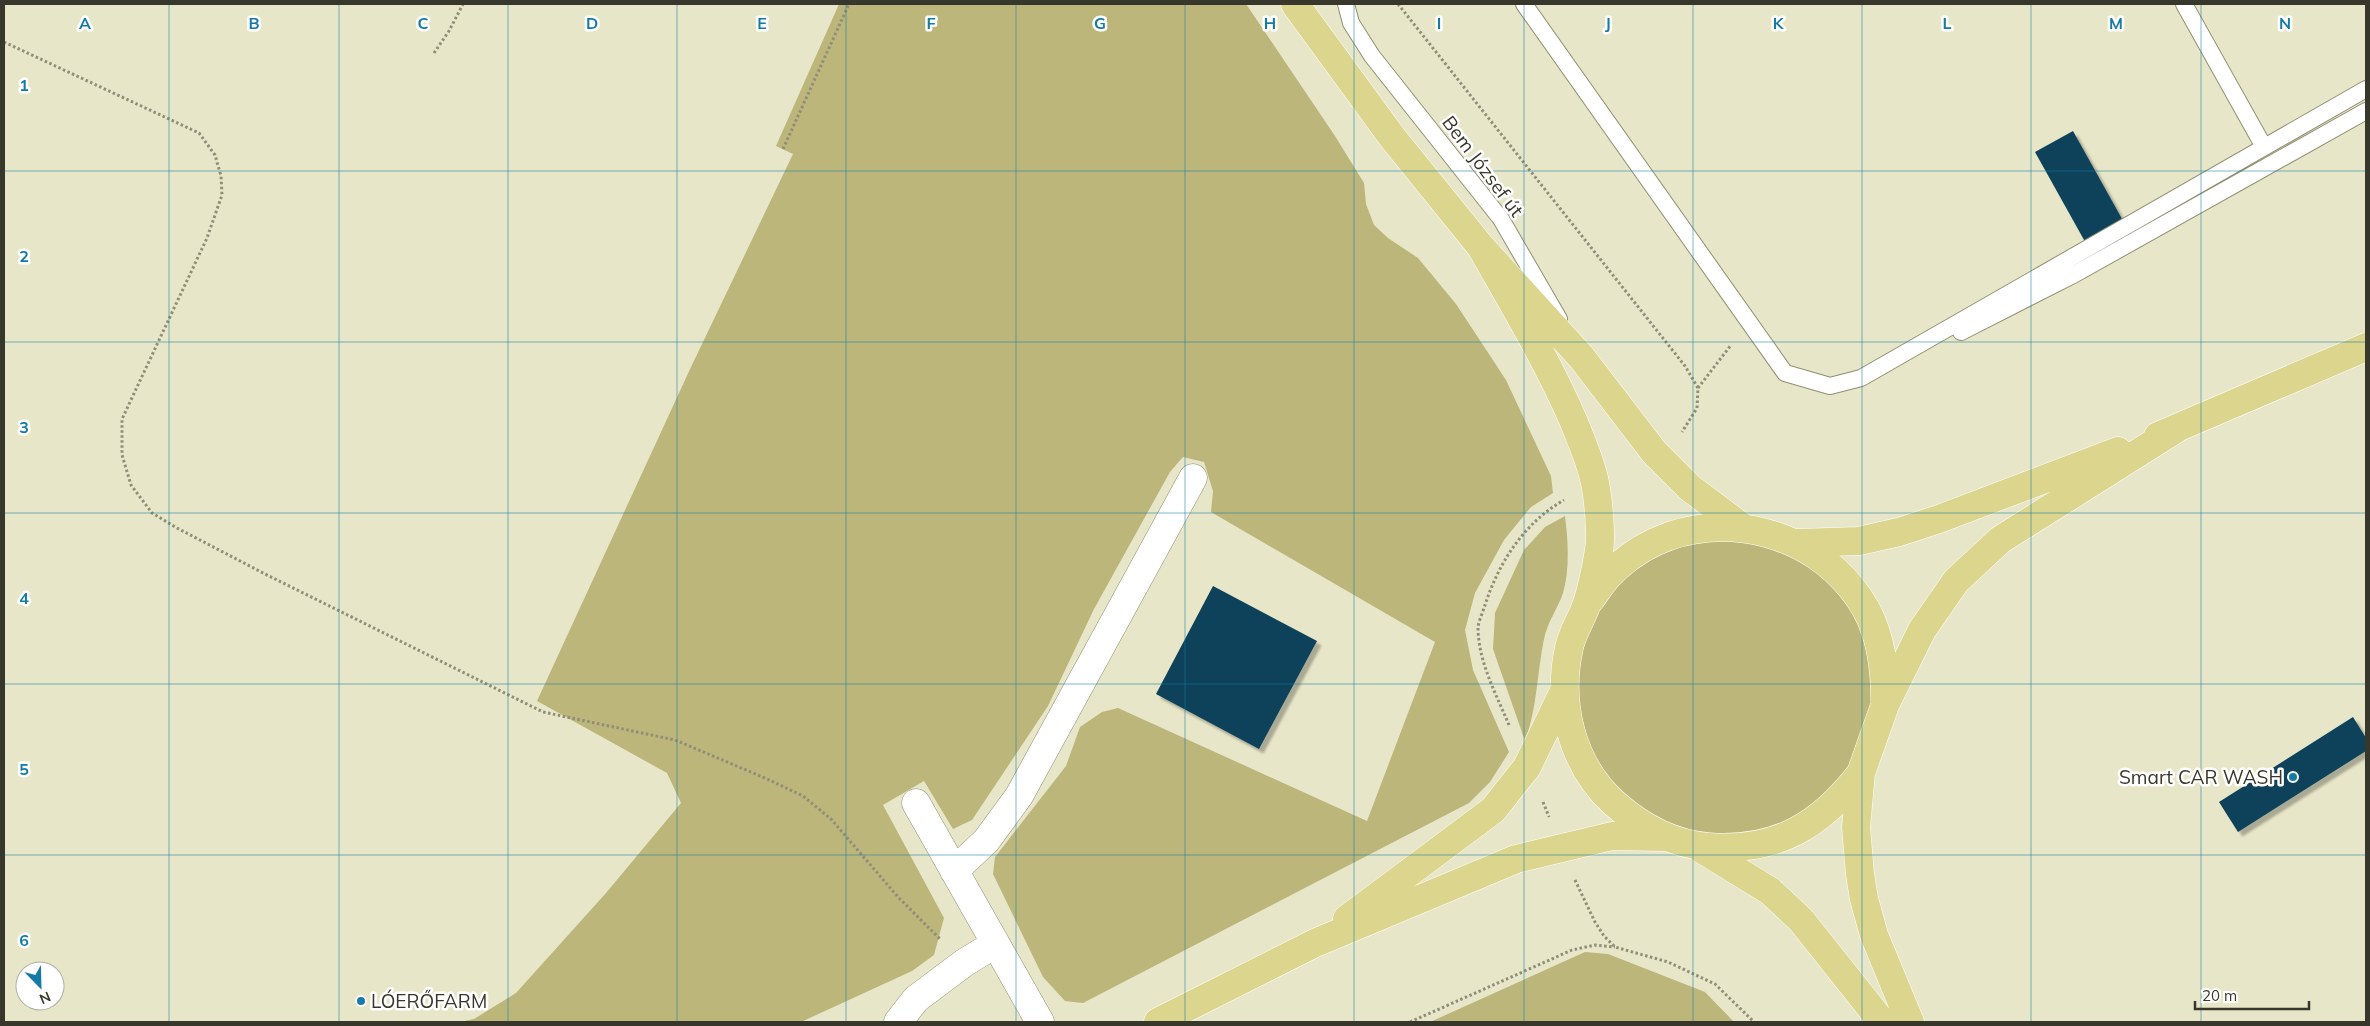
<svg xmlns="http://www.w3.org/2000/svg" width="2370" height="1026" viewBox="0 0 2370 1026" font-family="Mulish,sans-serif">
<defs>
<filter id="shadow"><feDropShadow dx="4.5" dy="4.5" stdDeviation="1" flood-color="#0004"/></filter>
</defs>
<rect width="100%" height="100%" fill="#e8e6c8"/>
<path fill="#bcb67b" d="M839,4H1246L1335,136L1364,183L1366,204L1374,225L1388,238L1418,258L1456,304L1506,380L1551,476L1553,493L1531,507L1504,540L1475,593L1465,630L1473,670L1509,752L1490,782L1469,803L1083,1003L1065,1001L1043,977L993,874L995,857L1066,766L1080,727L1102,712L1118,708L1367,821L1435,642L1211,512L1213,491L1204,462L1183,457L1170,472L1094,609L1048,706L972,820L953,829L924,781L883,805L944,918L934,955L912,971L801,1022H460L474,1019L516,993L606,893L681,803L667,773L537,701L691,367L793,154L776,146Z
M1565,516C1568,540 1570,569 1563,593C1558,608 1547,623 1544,639C1537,673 1537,709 1525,741L1493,649L1495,613L1524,550L1545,527Z
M1573 686a151 151 0 1 1 302 0a151 151 0 1 1-302 0Z
M1585,952L1608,954L1705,992L1734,1022H1430Z"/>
<path fill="#0a425a" filter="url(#shadow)" d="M2073,131L2131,235L2093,256L2035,152Z
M1213,586L1317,641L1259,749L1156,694Z
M2353,717L2366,738V751L2238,832L2219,802Z"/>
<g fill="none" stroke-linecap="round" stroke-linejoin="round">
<defs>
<path id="lane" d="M1346,4L1351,23L1372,56L1501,219L1559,319
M1524,4L1785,373L1830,386L1861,378L2366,89
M2184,4L2264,147
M1961,332L2075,274L2366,111"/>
<path id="street" d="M916,803L1040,1022
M954,871L986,841L1019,796L1193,478
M898,1022L916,999L964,963L995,944"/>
<path id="primary" d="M1295,4L1392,137L1481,247L1582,358L1654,452L1690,488L1742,527
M1481,247C1513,304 1547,360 1573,420C1581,440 1591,462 1595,483C1598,498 1602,536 1599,550C1596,568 1592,589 1586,606C1581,620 1572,633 1569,648C1557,703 1571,764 1614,803C1641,827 1672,844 1709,847C1777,852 1821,825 1861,773
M2158,436L2366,347
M1798,543L1859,541L1899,532L1939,519L2118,451
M1590,600C1596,592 1601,584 1608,576C1664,517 1752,513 1817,556C1842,573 1866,601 1875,630C1883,653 1885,676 1885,701
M1700,848L1770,891L1801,920L1882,1022
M1347,919L1493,810L1527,767L1564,691
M1158,1022L1315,943L1516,859L1612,836L1662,837
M1910,1022L1874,935L1864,899L1860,874L1856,827L1861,773L1885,705L1922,630L1956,581L2000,540L2176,429"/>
</defs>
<use href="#lane" stroke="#918f72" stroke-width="18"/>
<use href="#street" stroke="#918f72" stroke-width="29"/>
<use href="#primary" stroke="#fff" stroke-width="29"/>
<path stroke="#908e79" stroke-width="3" stroke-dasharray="2.5 2.5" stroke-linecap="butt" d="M1398,4L1685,366L1698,388L1697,408L1682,432
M4,42L199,133L215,155L221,176L222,195L207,238L122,419V455L131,485L152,513L177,528L265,574L543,712L675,740L765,778L803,796L831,819L898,897L941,940
M434,53L449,31L463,4
M783,149L849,4
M1698,388L1731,345
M1509,725C1496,694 1478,661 1478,627C1479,620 1483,612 1485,605C1499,562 1524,523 1564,500
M1543,802L1549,817
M1575,880L1595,922L1604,936L1615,947L1668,962L1715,984L1754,1022
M1410,1022L1572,950L1595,945L1615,947"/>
<use href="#lane" stroke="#fff" stroke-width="16"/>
<use href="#street" stroke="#fff" stroke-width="28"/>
<use href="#primary" stroke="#dcd58e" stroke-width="28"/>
</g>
<path fill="none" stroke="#137ba6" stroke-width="1" stroke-opacity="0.55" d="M169,4V1022M339,4V1022M508,4V1022M677,4V1022M846,4V1022M1016,4V1022M1185,4V1022M1354,4V1022M1524,4V1022M1693,4V1022M1862,4V1022M2031,4V1022M2201,4V1022M4,171H2366M4,342H2366M4,513H2366M4,684H2366M4,855H2366"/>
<g fill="#137ba6" stroke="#fff" stroke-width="2">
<circle cx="2293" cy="777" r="5"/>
<circle cx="361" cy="1001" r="5"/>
</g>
<g text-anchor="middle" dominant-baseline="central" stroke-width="5" stroke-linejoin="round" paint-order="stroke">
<g font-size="19" fill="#38372b" stroke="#fff">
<text transform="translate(1483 166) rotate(53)">Bem József út</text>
</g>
<g font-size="19" fill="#38372b" stroke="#fff" text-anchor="end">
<text x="2283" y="777">Smart CAR WASH</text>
<text x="371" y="1001" text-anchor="start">LÓERŐFARM</text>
</g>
</g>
<g font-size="16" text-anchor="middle" font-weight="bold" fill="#137ba6" stroke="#fff" stroke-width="5" stroke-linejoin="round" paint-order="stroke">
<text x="85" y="29">A</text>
<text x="254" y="29">B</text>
<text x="423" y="29">C</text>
<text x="592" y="29">D</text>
<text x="762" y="29">E</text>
<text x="931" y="29">F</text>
<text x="1100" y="29">G</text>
<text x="1270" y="29">H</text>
<text x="1439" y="29">I</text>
<text x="1608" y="29">J</text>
<text x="1778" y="29">K</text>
<text x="1947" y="29">L</text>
<text x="2116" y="29">M</text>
<text x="2285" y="29">N</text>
<text x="24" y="91">1</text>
<text x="24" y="262">2</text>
<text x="24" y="433">3</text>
<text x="24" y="604">4</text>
<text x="24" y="775">5</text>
<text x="24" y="946">6</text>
</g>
<rect width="2370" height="1026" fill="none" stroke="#38372b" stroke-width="10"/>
<g transform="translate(40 986) rotate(157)"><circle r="24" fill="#ffffff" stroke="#afafaa"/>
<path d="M0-4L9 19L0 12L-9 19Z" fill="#137ba6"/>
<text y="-8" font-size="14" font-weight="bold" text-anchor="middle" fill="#38372b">N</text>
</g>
<path d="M2195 1001v8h114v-8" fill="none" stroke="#38372b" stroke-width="2.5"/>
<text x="2202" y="1001" font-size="15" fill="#38372b" stroke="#ffffff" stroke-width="4" paint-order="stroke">20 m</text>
</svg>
